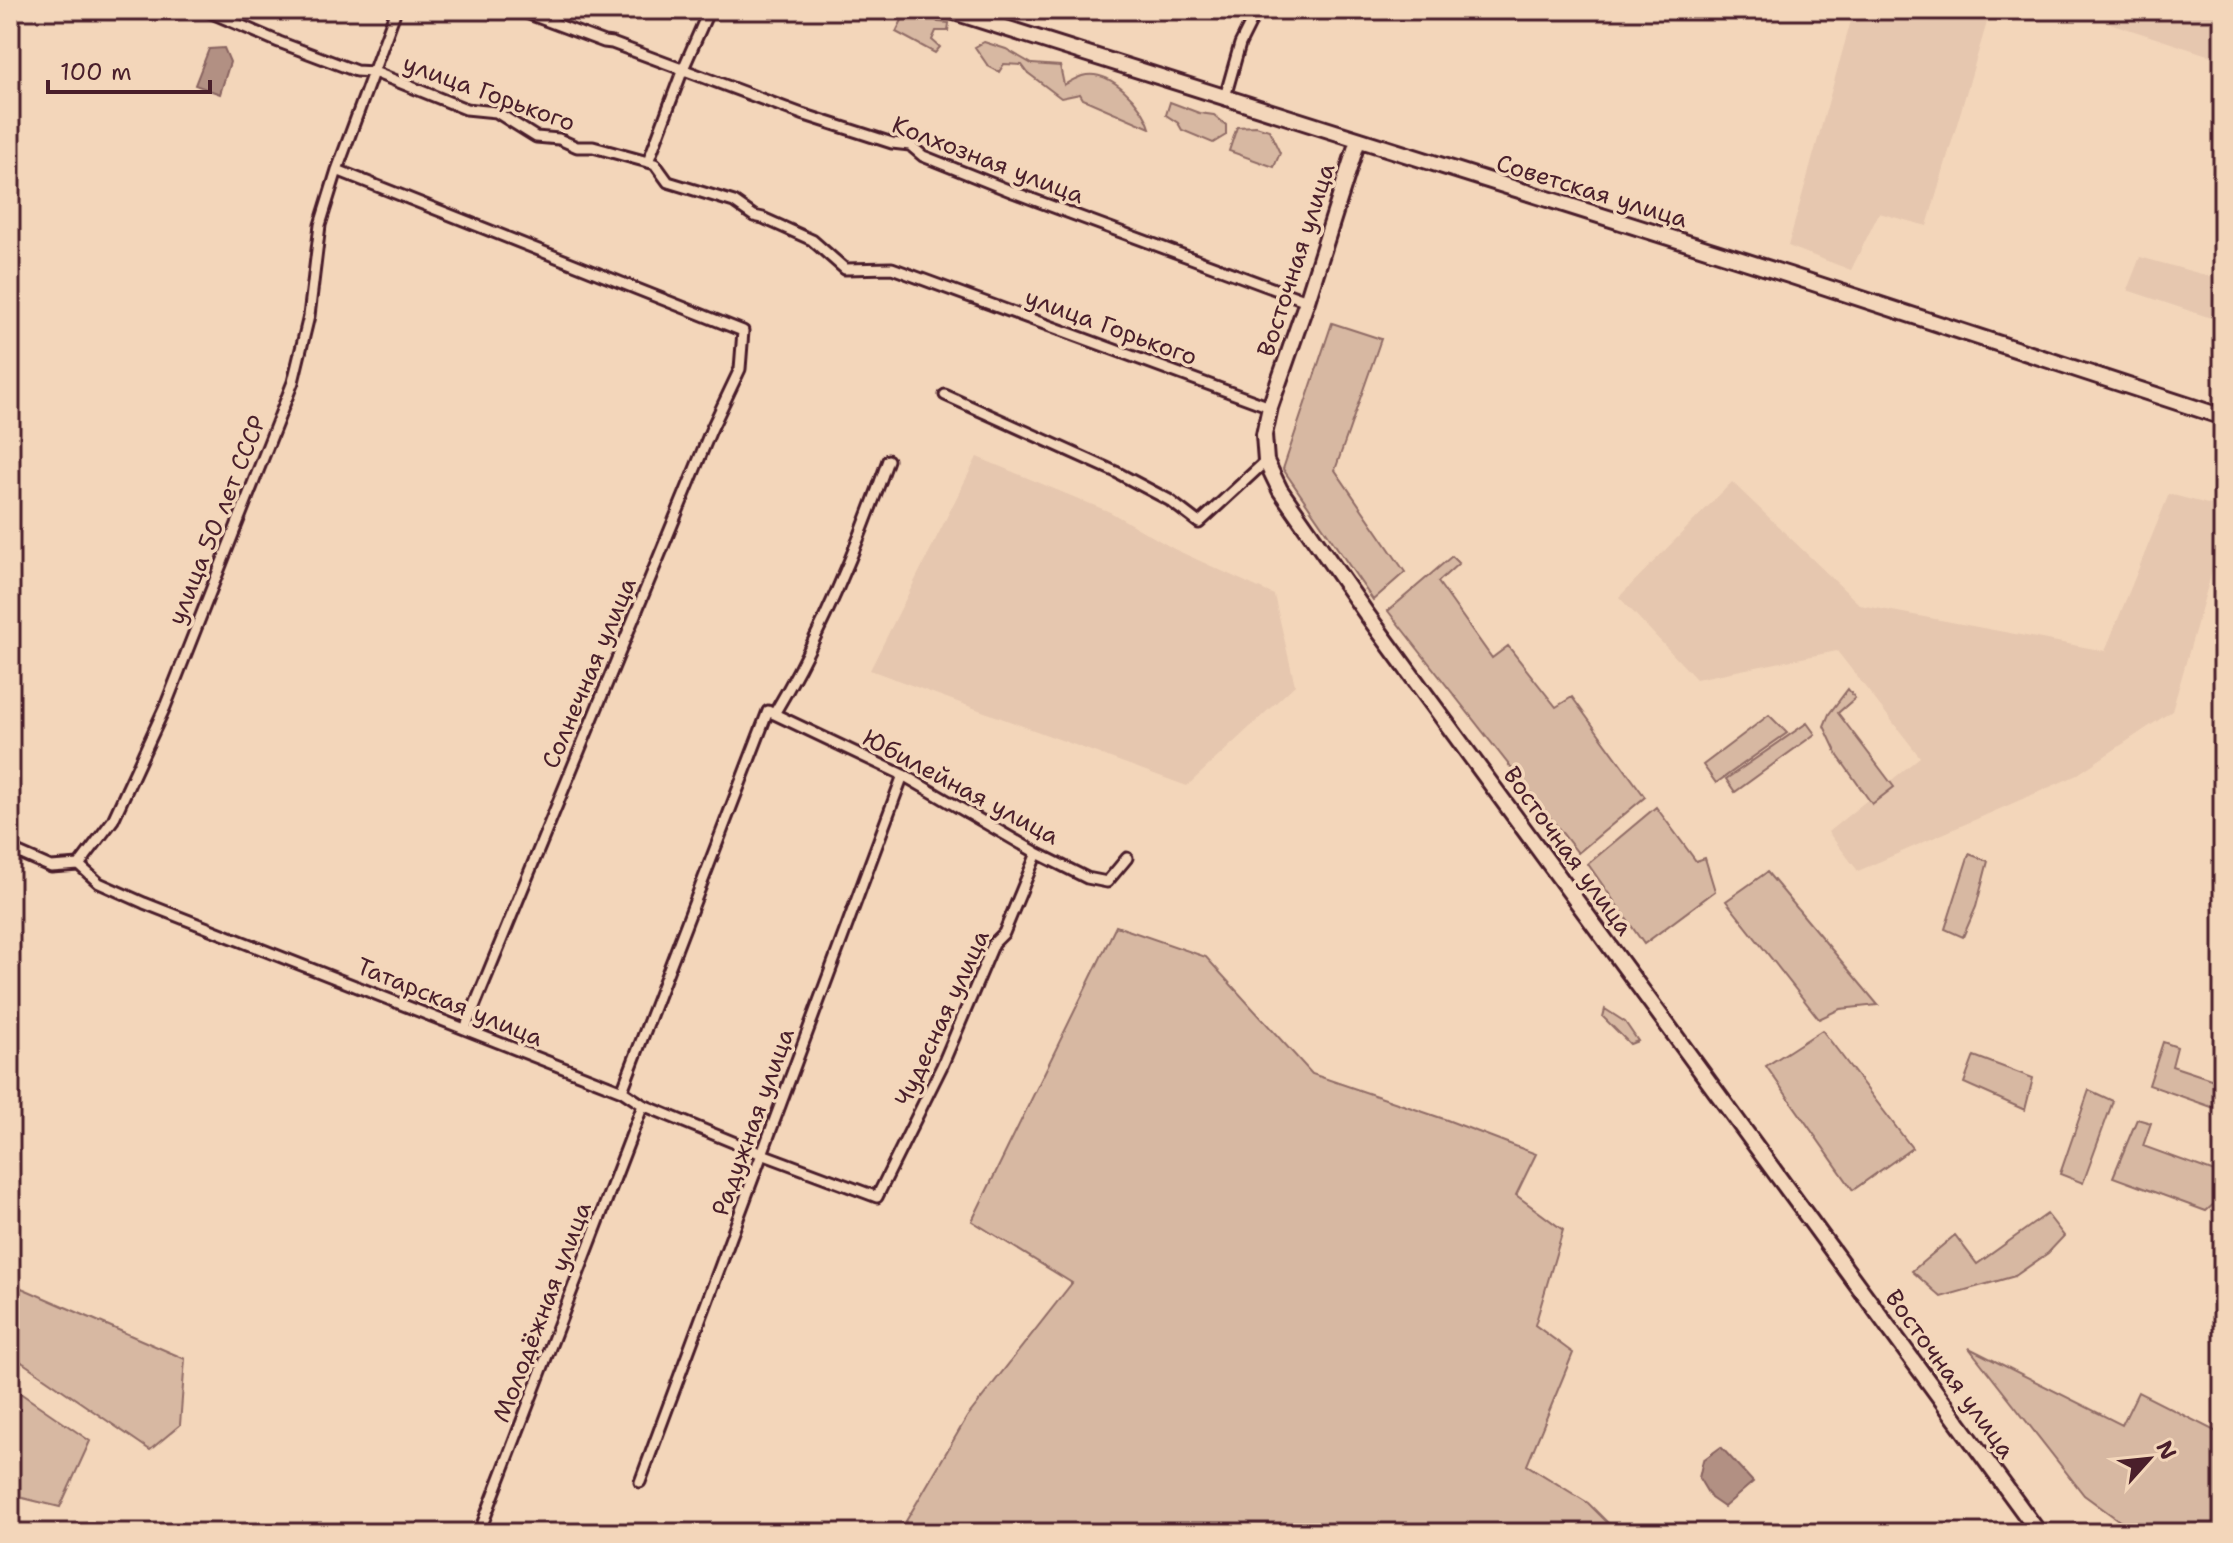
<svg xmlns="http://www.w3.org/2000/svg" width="2233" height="1543" viewBox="0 0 2233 1543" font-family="'Shantell Sans',sans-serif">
<rect width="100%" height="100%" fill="#f3d6ba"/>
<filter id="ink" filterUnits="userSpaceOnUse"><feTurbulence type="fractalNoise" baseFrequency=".0125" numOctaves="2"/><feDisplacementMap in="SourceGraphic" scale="16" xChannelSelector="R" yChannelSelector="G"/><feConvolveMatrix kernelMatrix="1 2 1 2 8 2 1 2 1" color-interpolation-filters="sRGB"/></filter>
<g filter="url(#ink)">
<path fill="#e6c7af" d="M1854,10H1984L1990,12L1927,226L1879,213L1851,270L1788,246Z
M2070,10H2223V60Z
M2140,257L2223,280V322L2127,290Z
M977,457L1110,512L1174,549L1274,595L1295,685L1187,786L870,670Z
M1732,482L1860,605L2105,651L2169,494L2223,508V533L2172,711L2075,776L1858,871L1828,832L1920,757L1837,651L1696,679L1619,597Z"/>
<path fill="#d7b8a2" stroke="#906c66" stroke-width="2" d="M930,14L938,22L949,23L948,31H936L932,40L940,47L935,53L896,32L902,20Z
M984,42L1006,49L1032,64L1060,66L1064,85C1069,82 1076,78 1082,76C1110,68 1143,104 1150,128L1083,99L1080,94L1061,98L1028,73L1022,65L1004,64L999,72L988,66L975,47Z
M1170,102L1199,113L1214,115L1226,125V135L1213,143L1182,130L1178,123L1166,115Z
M1256,126L1269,130L1280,153L1274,167L1229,151L1237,127Z
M1332,323L1381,339L1335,470L1405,572L1373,600L1283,469Z
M1452,556L1459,563L1438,582L1492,658L1508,646L1556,707L1572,697L1645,797L1578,853L1388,611Z
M1848,689L1855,698L1838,713L1894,787L1872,804L1838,756L1824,726L1829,714Z
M1769,715L1787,733L1716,783L1703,765Z
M1807,723L1815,734L1735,792L1726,779Z
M1656,807L1696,861L1705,858L1715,891L1644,944L1588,864Z
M1969,854L1988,861L1976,907L1963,937L1945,929Z
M1767,872L1878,1005L1840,1009L1819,1019L1726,901Z
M1116,926L1206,957L1312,1074L1447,1120L1536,1154L1516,1195L1563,1230L1535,1325L1573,1353L1527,1465L1588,1503L1618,1533H899L967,1417L1072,1283L972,1221Z
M1605,1009L1625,1022L1638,1041L1630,1044L1603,1017Z
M1822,1030L1912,1148L1853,1190L1766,1066Z
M2163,1042L2177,1047L2172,1066L2223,1083V1111L2149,1085Z
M1974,1056L2033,1078L2025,1110L1964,1083Z
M2089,1090L2113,1101L2083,1183L2060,1174Z
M2137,1119L2151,1123L2143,1146L2223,1175V1196L2206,1211L2113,1177Z
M2047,1214L2064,1236L2048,1253L2015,1276L1941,1297L1912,1271L1955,1235L1977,1264Z
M10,1283L185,1359L180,1425L150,1450L10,1354Z
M1969,1348L2122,1425L2138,1392L2223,1435V1533H2136L2084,1495Z
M10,1386L90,1441L60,1507L10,1495Z"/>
<path fill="#b29083" stroke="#886360" stroke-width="2" d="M224,48L230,62L220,94L195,85L209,49Z
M1721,1447L1753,1482L1724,1507L1711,1498L1699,1478L1703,1460Z"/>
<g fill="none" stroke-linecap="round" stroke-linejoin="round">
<defs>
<path id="street" d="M189,10H205L279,42L356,71L374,72L466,109L496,112L536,137L559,139L577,147H593L655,164L668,182L734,202L754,216L763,218L812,240L845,269L892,268L1270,407
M518,10L604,42L612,43L802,114L892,143L910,145L923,156L1013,192L1307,301
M1225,97L1240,44L1257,10
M648,162L683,69L709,10
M337,170L743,331L740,369L711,430L465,1029
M945,395L1116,472L1169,500L1199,523L1266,461
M774,714C820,637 858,545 888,460
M10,849L51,867L79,865L99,883L144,903L622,1091L643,1105L762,1154L877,1197L942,1066L994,943L1004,933L1037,853
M79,865L113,820L165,707L293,382L309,316L320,225L337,170L396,10
M622,1091L768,711L903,775L1037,853L1087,878L1107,882L1127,858
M640,1482L903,775
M479,1533L643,1105"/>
<path id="secondary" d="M948,10L1789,275L2223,417
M1358,140L1307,301L1270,407L1264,435L1266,461L1280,490L1368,616L2039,1533"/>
</defs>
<use href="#street" stroke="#4a1f2b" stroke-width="15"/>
<use href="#secondary" stroke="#4a1f2b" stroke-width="20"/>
<use href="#street" stroke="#f3d6ba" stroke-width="9"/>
<use href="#secondary" stroke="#f3d6ba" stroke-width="14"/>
</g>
</g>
<g text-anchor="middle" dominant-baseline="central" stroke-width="7" stroke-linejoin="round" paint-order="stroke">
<g font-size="24" fill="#4a1f2b" stroke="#f3d6ba">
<text transform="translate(489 93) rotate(20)">улица Горького</text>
<text transform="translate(988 160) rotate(21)">Колхозная улица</text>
<text transform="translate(1592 191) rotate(17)">Советская улица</text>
<text transform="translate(1296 260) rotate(-72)">Восточная улица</text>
<text transform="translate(1111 327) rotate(20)">улица Горького</text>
<text transform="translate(217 520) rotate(-68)">улица 50 лет СССР</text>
<text transform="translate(589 673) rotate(-67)">Солнечная улица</text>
<text transform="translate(961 787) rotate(28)">Юбилейная улица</text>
<text transform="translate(1568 851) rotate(54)">Восточная улица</text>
<text transform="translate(450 1002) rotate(22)">Татарская улица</text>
<text transform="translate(942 1018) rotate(-65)">Чудесная улица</text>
<text transform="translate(753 1122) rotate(-70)">Радужная улица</text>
<text transform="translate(542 1312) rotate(-69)">Молодёжная улица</text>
<text transform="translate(1950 1374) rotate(54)">Восточная улица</text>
</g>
</g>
<rect width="2233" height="1543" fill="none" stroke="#f3d6ba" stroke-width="40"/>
<rect x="20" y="20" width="2193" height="1503" fill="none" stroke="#4a1f2b" stroke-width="3" filter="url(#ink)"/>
<g transform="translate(2149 1459) rotate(63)" stroke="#f3d6ba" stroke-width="6" paint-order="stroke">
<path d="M0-6L14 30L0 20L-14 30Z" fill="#4a1f2b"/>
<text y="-12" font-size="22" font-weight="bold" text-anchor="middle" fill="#4a1f2b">N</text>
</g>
<path d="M48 80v12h162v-12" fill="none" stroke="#4a1f2b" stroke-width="4"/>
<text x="60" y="80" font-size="24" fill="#4a1f2b" stroke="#f3d6ba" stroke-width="6" paint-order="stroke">100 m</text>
</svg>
